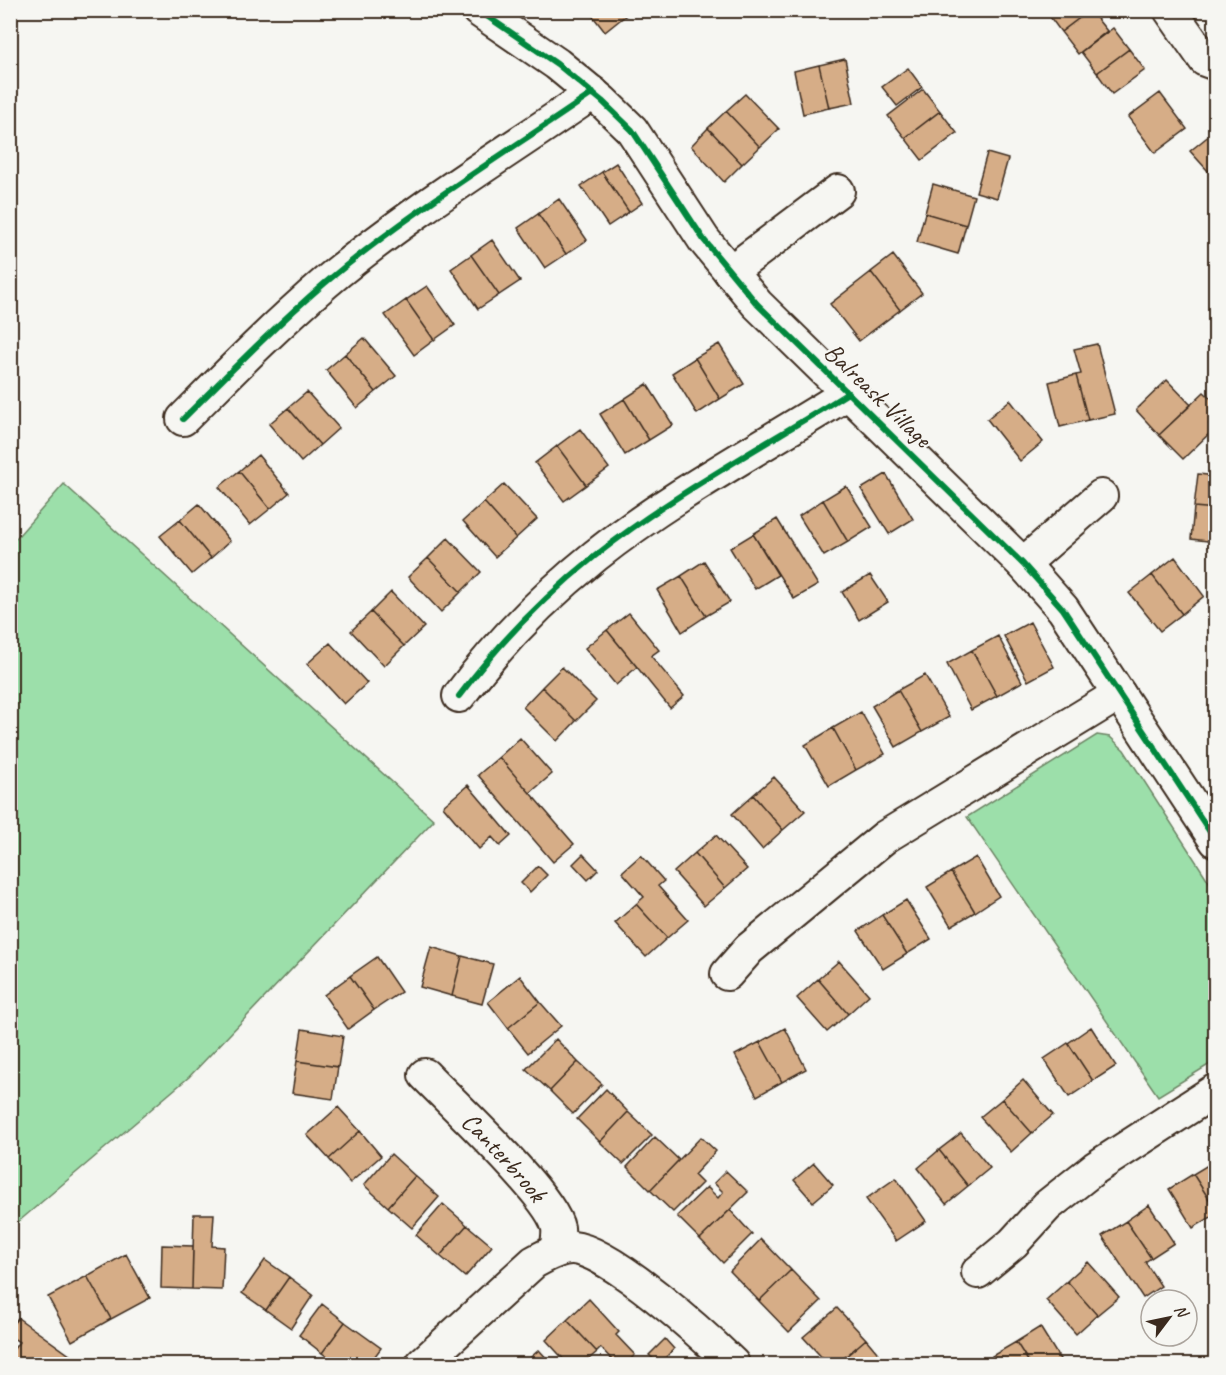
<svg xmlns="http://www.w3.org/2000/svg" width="1226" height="1375" viewBox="0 0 1226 1375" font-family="Caveat,sans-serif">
<rect width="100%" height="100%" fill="#f6f6f2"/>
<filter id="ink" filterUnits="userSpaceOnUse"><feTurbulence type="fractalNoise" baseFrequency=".0167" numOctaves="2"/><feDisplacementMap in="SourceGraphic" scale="12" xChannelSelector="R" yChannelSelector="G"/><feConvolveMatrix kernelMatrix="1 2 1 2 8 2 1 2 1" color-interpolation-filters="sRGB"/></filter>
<g filter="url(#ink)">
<path fill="#9cdfaa" stroke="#6c8464" stroke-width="1.5" d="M64,484L434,820L189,1077L11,1228V544Z
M1097,735L1110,737L1124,750L1215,891V1061L1158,1096L967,817Z"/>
<path fill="#d6ad87" stroke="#3b2a1e" stroke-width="1.5" d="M588,10H620L625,16L605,32Z
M620,10H633L625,16Z
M1045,10H1090L1061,32Z
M1090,10L1107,31L1078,54L1061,32Z
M1113,28L1129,49L1097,73L1081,52Z
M1129,49L1145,70L1112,94L1097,73Z
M845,59L854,103L829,108L819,65Z
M819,65L829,108L803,114L794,71Z
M908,68L922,87L897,106L882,87Z
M923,89L940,111L905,138L888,116Z
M1160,93L1187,129L1155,153L1128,117Z
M745,94L779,129L760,147L726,111Z
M726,111L760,147L742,164L708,128Z
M940,111L957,133L922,160L905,138Z
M708,128L742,164L724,182L691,146Z
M1216,130V165L1208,171L1190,151Z
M987,153L1008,159L997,198L976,192Z
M616,163L642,203L629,212L602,172Z
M1216,165V180L1208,171Z
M602,172L629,212L608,226L581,186Z
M933,184L974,196L966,225L925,213Z
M559,199L587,240L566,254L538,214Z
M925,213L966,225L958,254L917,242Z
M538,214L566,254L545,268L518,228Z
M492,240L520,281L499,295L471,255Z
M471,255L499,295L478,309L451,269Z
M893,255L922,293L900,310L871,272Z
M871,272L900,310L859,341L830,304Z
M427,286L455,325L434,340L406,300Z
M406,300L434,340L414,355L385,315Z
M364,338L396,376L376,392L345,354Z
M719,344L744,384L720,399L695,358Z
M1097,344L1115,414L1088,420L1076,375L1081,374L1074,349Z
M345,354L376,392L357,408L326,370Z
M695,358L720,399L697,414L672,373Z
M1076,375L1088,420L1060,427L1049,382Z
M1167,380L1191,405L1159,435L1136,410Z
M647,384L673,425L649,440L624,399Z
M307,392L339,428L320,445L288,408Z
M1204,392L1216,403V417L1209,424L1214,429L1183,459L1159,435Z
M624,399L649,440L625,455L600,414Z
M1010,400L1043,442L1020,461L987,419Z
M288,408L320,445L301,462L269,424Z
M580,429L609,468L586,485L557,446Z
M557,446L586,485L564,501L535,463Z
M258,455L289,493L270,509L239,471Z
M239,471L270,509L250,525L219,487Z
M886,474L913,519L889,534L861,489Z
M1198,474L1216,476V509L1194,507Z
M504,484L537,519L516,538L484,502Z
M846,486L872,527L848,542L823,500Z
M823,500L848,542L824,556L799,516Z
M484,502L516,538L495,557L463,521Z
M199,504L230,541L211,558L180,520Z
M1194,507L1216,509V542L1191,539Z
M777,519L818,585L794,599L753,534Z
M180,520L211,558L192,574L160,536Z
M753,534L778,575L755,589L730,548Z
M448,538L481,572L461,592L428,558Z
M1175,557L1204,596L1182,614L1152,575Z
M428,558L461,592L441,612L408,577Z
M704,561L730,602L706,616L681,576Z
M870,575L888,602L859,620L842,592Z
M1152,575L1182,614L1160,631L1129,593Z
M681,576L706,616L682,632L657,590Z
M391,592L424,627L404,646L371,612Z
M371,612L404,646L384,666L351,631Z
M629,613L659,650L651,656L684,696L670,708L607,630Z
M1030,622L1054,667L1028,681L1004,636Z
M607,630L637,667L616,685L585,648Z
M998,636L1022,682L997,696L972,650Z
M330,643L367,683L344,704L307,664Z
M972,650L997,696L971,710L947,664Z
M562,667L596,701L576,721L542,687Z
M925,675L949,717L922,732L898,690Z
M542,687L576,721L557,741L523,707Z
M898,690L922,732L896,747L872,706Z
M861,712L885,754L856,770L833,728Z
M833,728L856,770L829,786L805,745Z
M520,738L552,774L530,793L499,757Z
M499,757L574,844L553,862L478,775Z
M774,777L805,811L783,830L753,795Z
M468,785L511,836L500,846L492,837L479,849L443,806Z
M753,795L783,830L762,849L732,814Z
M716,835L747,869L725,888L695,853Z
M695,853L725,888L704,906L674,872Z
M583,854L598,870L588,880L573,864Z
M641,855L664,881L658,886L688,920L667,938L636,904L644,897L622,872Z
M976,857L999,896L975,912L951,872Z
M538,866L547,875L530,892L521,883Z
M951,872L975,912L951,926L927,887Z
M906,900L931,939L907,954L882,915Z
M636,904L667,938L646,957L615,923Z
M882,915L907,954L883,969L858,931Z
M431,947L462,956L452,996L420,987Z
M462,956L493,964L482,1004L452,996Z
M377,957L401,992L374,1010L350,976Z
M839,961L869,995L848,1014L818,979Z
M350,976L374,1010L348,1029L324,995Z
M520,976L540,1002L508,1028L488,1002Z
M818,979L848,1014L827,1032L797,998Z
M540,1002L561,1026L528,1053L508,1028Z
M1091,1027L1116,1066L1093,1081L1068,1043Z
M785,1028L806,1069L782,1082L760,1042Z
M302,1029L343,1036L338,1067L297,1061Z
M556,1039L578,1062L550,1091L526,1069Z
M760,1042L782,1082L757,1096L735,1055Z
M1068,1043L1093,1081L1069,1097L1044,1059Z
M297,1061L338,1067L333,1099L292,1093Z
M578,1062L602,1084L573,1114L550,1091Z
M1023,1080L1053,1115L1032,1133L1002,1099Z
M606,1089L628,1112L600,1142L577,1119Z
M1002,1099L1032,1133L1011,1152L980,1117Z
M338,1107L360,1131L329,1159L307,1135Z
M628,1112L652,1135L623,1164L600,1142Z
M360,1131L381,1156L350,1183L329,1159Z
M961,1133L990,1168L968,1186L939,1150Z
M655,1137L679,1160L650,1190L627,1167Z
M701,1137L716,1151L694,1175L702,1183L673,1212L650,1190Z
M939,1150L968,1186L946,1204L918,1168Z
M391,1154L415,1176L388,1207L364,1185Z
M1216,1160V1210L1193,1174Z
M814,1163L833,1185L813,1202L794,1180Z
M726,1171L748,1192L700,1239L677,1216L707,1187L718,1198L723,1192L714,1183Z
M1193,1174L1216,1210V1214L1193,1228L1169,1189Z
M415,1176L439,1197L412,1228L388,1207Z
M896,1178L926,1221L896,1241L866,1199Z
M443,1204L467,1225L440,1256L416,1235Z
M1149,1205L1174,1243L1151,1258L1126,1221Z
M730,1210L752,1234L723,1263L700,1239Z
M194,1214H214L212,1246L224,1247L222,1290L192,1289Z
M1126,1221L1151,1258L1145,1262L1161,1286L1143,1298L1102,1236Z
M467,1225L492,1246L465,1277L440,1256Z
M761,1239L791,1270L759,1301L730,1271Z
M162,1245L193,1246L192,1289L161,1288Z
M126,1254L150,1298L111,1319L87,1276Z
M265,1260L289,1277L266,1310L242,1293Z
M1088,1262L1119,1297L1097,1315L1067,1281Z
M791,1270L821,1301L789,1332L759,1301Z
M87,1276L111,1319L72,1341L48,1297Z
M289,1277L313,1295L291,1328L266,1310Z
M1067,1281L1097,1315L1076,1334L1046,1300Z
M589,1299L619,1332L616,1335L635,1355L625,1364H616L601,1348L597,1352L567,1320Z
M322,1304L345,1322L322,1353L299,1335Z
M837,1308L866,1339L837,1364H828L803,1337Z
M18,1318L71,1356L65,1364H10V1354L19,1342L10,1336V1327Z
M567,1320L597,1352L583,1364H568L546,1340Z
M345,1322L381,1348L369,1364H359L353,1360L349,1364H338L322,1353Z
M1040,1327L1063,1364H1030L1016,1342Z
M665,1339L674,1349L659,1364L649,1355Z
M866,1339L887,1364H837Z
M1016,1342L1030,1364H997L992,1356Z
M539,1350L552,1364H523Z"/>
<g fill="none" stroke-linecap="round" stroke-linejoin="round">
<defs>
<g id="minor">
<path d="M478,10L557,64L602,101L632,130L704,240L757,304L1023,564L1063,609L1216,841"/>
<path d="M1170,10L1205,60L1216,64"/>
<path d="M730,272L838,191"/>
<path d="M183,419C229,373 275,326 325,283C408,213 503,155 593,93"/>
<path d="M1023,564L1101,496"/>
<path d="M459,696C498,644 544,597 595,556C673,494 764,446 848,393"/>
<path d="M727,974L749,949L885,837L1119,694"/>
<path id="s1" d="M425,1075C452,1103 552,1196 558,1228C559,1235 557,1244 556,1251"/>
<path d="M978,1272L1013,1243L1047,1206L1095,1168L1216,1090"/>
<path d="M422,1364L534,1262C546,1256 559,1247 573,1248C611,1251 704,1336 733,1364"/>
</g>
</defs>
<use href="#minor" stroke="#3b2a1e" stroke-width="36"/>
<use href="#minor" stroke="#f6f6f2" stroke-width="32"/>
<defs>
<path id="cycleway" d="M478,10L557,64L602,101L632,130L704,240L757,304L1023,564L1063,609L1216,841
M183,419C229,373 275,326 325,283C408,213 503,155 593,93
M459,696C498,644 544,597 595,556C673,494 764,446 848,393"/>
</defs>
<use href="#cycleway" stroke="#f6f6f2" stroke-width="10"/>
<use href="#cycleway" stroke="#00873e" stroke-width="6"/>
</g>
</g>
<g text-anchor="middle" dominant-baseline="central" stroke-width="4.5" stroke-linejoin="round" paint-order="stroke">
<g font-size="26" fill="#3b2a1e" stroke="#f6f6f2">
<text transform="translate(878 395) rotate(44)">Balreask Village</text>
<text stroke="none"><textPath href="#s1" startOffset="114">Canterbrook</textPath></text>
</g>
</g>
<rect width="1226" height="1375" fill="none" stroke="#f6f6f2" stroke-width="36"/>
<rect x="18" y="18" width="1190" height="1339" fill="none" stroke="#3b2a1e" stroke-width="2" filter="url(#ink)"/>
<g transform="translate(1169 1318) rotate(58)"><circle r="28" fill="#f6f6f2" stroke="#aba49d" stroke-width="1.5"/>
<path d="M0-4.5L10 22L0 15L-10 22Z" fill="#3b2a1e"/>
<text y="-9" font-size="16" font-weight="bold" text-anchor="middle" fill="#3b2a1e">N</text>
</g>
</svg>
